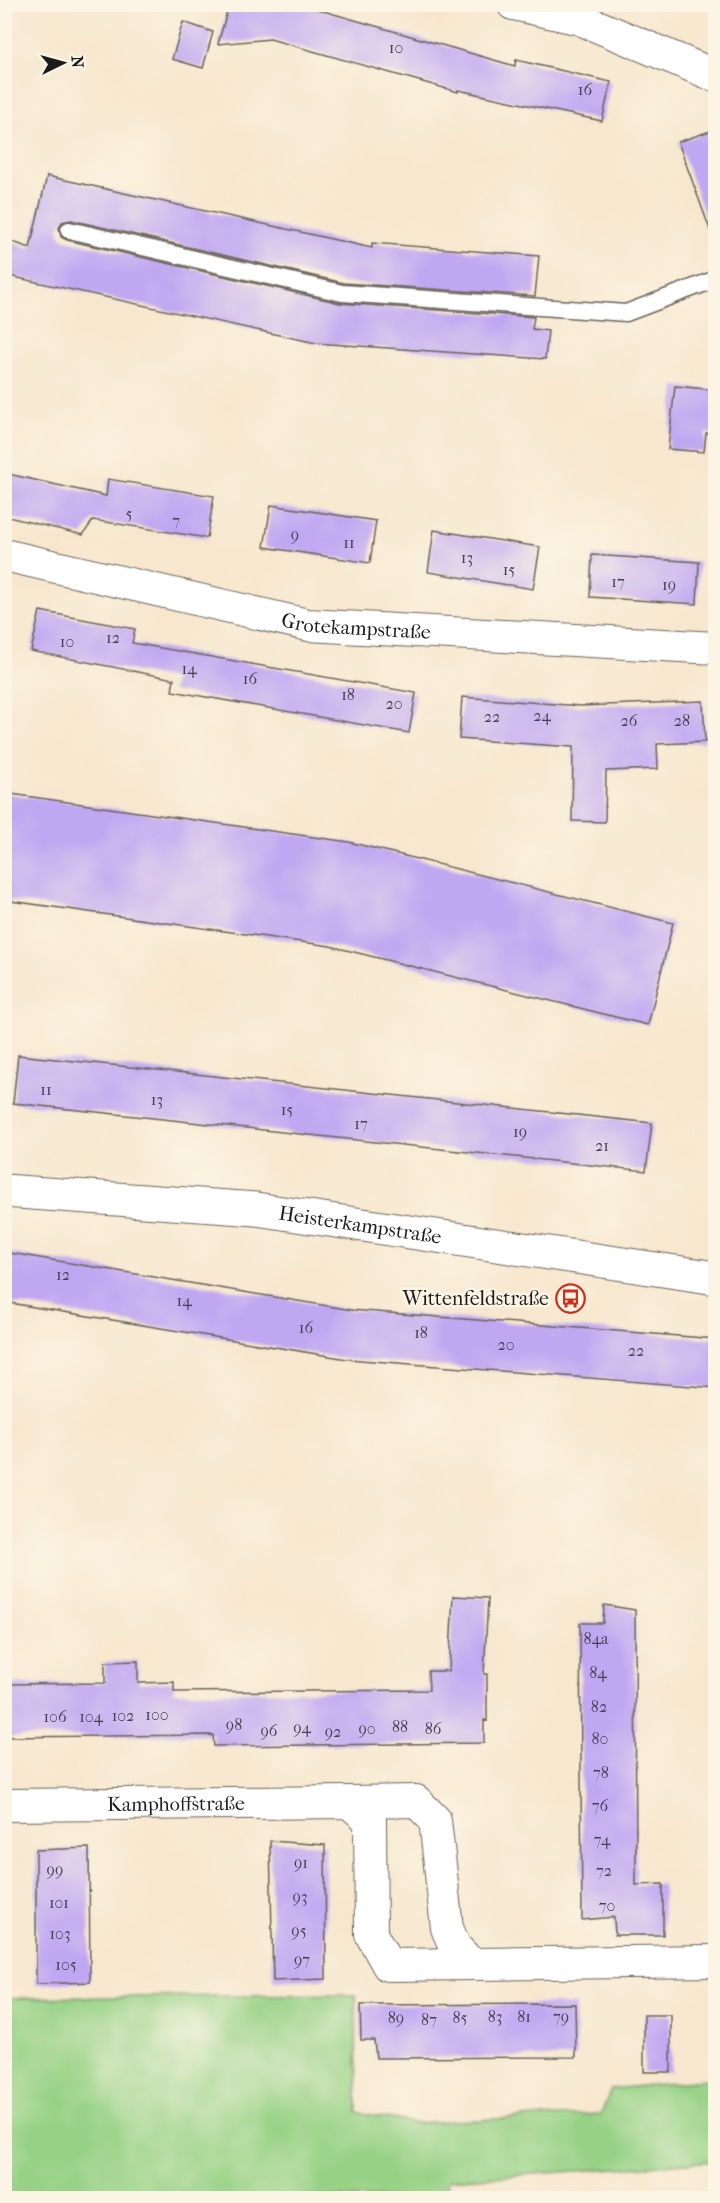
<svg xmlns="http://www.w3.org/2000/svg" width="720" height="2203" viewBox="0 0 720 2203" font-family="'IM FELL French Canon',serif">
<rect width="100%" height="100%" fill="#fcf5e5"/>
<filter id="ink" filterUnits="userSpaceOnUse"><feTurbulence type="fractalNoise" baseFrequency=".0167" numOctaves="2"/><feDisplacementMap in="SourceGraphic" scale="12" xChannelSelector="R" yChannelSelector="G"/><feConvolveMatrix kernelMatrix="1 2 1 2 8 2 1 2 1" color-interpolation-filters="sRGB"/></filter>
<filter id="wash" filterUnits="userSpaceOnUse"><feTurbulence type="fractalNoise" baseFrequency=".008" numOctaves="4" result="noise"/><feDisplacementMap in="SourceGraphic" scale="24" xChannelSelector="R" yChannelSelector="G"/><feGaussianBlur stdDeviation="1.35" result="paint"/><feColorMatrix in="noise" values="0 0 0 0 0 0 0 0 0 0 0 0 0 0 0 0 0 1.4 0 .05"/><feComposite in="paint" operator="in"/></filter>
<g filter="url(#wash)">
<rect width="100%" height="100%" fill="#f7e7ce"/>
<path fill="#96d185" stroke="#597650" stroke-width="1.5" d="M356,1995L357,2112L413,2123L601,2114L611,2089L715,2079V2161L448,2180L446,2198H5V1998Z"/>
<g id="blocks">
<path fill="#c0a7f2" d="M229,4H299L515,66L516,60L611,82L602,121L458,90V92L270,39L218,44Z
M183,22L213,32L203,68L172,59Z
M716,129V234L712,235L678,142Z
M47,176L372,248V243L539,256L535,296L344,283L71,220L62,222L59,228L61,237L67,240L340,303L534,317L532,329L548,331L545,359L316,343L4,275V239L30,248Z
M675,386L716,390V434L706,433L704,452L668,449Z
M4,473L106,496L108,479L214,496L207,538L93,520L83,535L4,516Z
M271,505L376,521L370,563L264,547Z
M434,530L540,547L533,589L428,572Z
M592,555L699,562L697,604L590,597Z
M40,611L135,629L132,643L416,693L409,733L172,691L174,679L31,651Z
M462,697L581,706L703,701L705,742L657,744L658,769L606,771L605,822L572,821L573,747L459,739Z
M4,793L349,842L673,923L648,1025L330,946L4,900Z
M18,1055L652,1123L646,1171L13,1103Z
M4,1252L352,1310L716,1339V1388L347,1359L4,1302Z
M453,1596L488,1598L484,1674H487V1721L484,1720V1743L214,1746L213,1735L4,1737V1684L105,1683V1662L138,1661V1683L174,1682V1692L429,1690L428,1671H449Z
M604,1605L635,1610L636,1885L663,1884V1935H615L614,1917L582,1920L580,1623H603Z
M270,1841L325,1845L326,1979L273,1981Z
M89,1848L90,1982L36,1984V1850Z
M575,2004L576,2057L376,2058L374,2040H361L360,2005Z
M644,2015H671V2072H644Z"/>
</g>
</g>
<g filter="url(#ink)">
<use href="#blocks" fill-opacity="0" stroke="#69635a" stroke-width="1.5"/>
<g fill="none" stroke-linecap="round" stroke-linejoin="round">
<defs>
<path id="lane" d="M69,230L342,293L626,313L716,279"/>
<g id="street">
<path d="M513,4L580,19L716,76"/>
<path id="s1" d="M4,555L308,625L716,648"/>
<path d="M349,1802L416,1801L435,1820L447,1928L455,1947L471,1964"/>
<path id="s2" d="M4,1805L349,1802L370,1820L371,1934L388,1965L716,1961"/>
</g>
<g id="secondary">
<path id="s3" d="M4,1191L256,1209L716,1278"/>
</g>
</defs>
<use href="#lane" stroke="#69635a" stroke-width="19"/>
<use href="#street" stroke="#69635a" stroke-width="34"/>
<use href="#secondary" stroke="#69635a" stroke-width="35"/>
<use href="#lane" stroke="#fff" stroke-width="16"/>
<use href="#street" stroke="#fff" stroke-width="32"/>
<use href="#secondary" stroke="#fff" stroke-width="33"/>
</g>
</g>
<defs>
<symbol id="bus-ring" viewBox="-11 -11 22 22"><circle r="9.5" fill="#fcf5e5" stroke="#c8321e" stroke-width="1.5"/><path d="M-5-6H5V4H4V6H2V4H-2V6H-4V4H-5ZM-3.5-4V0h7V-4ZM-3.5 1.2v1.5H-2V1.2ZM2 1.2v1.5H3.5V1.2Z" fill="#c8321e"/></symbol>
</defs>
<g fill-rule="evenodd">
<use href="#bus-ring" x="554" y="1282" width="33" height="33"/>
</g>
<g text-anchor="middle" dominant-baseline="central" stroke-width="5" stroke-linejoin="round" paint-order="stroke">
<g font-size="16" fill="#453f52">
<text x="396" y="47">10</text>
<text x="585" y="89">16</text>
<text x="129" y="513">5</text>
<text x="176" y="520">7</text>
<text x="295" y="534">9</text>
<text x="349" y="542">11</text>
<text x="467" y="557">13</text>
<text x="509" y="569">15</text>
<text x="618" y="581">17</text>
<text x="669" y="584">19</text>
<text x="113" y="637">12</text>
<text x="67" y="641">10</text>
<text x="189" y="668">14</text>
<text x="250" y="678">16</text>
<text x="348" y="694">18</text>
<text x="394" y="703">20</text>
<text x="542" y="715">24</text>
<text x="492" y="716">22</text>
<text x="629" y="720">26</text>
<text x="682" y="720">28</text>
<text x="46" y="1089">11</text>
<text x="157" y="1099">13</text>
<text x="287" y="1109">15</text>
<text x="361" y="1123">17</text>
<text x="520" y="1131">19</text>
<text x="602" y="1145">21</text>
<text x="63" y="1274">12</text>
<text x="184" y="1300">14</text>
<text x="306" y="1327">16</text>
<text x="421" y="1332">18</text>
<text x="506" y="1344">20</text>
<text x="636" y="1350">22</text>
<text x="596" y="1638">84a</text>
<text x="598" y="1672">84</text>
<text x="599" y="1706">82</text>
<text x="157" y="1714">100</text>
<text x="123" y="1715">102</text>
<text x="55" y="1716">106</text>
<text x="91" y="1716">104</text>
<text x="234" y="1724">98</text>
<text x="400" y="1726">88</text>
<text x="302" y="1727">94</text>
<text x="367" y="1728">90</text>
<text x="433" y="1728">86</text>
<text x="269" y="1730">96</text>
<text x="333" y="1731">92</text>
<text x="600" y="1738">80</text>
<text x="601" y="1772">78</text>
<text x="600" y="1805">76</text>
<text x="602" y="1839">74</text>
<text x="301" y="1862">91</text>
<text x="55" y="1869">99</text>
<text x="604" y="1870">72</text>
<text x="300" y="1896">93</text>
<text x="59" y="1902">101</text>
<text x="607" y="1905">70</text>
<text x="299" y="1930">95</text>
<text x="60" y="1933">103</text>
<text x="302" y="1959">97</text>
<text x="66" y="1964">105</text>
<text x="495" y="2016">83</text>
<text x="524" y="2016">81</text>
<text x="561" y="2016">79</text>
<text x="396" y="2017">89</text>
<text x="460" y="2017">85</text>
<text x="429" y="2019">87</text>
</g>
<g font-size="20" fill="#1c1c1c" stroke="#fcf5e5">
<text stroke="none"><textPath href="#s1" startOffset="360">Grotekampstraße</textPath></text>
<text stroke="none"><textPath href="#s3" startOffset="358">Heisterkampstraße</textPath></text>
<text stroke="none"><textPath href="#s2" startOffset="172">Kamphoffstraße</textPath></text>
</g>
<g font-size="20" fill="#1c1c1c" stroke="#fcf5e5" text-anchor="end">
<text x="549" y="1298">Wittenfeldstraße</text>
</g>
</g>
<rect width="720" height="2203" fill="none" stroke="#fcf5e5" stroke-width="24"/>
<g transform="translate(63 63) rotate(85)" stroke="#fcf5e5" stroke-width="4.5" paint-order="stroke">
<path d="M0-4.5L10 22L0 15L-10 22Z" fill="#1c1c1c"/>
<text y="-9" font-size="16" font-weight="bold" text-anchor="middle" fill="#1c1c1c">N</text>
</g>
</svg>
